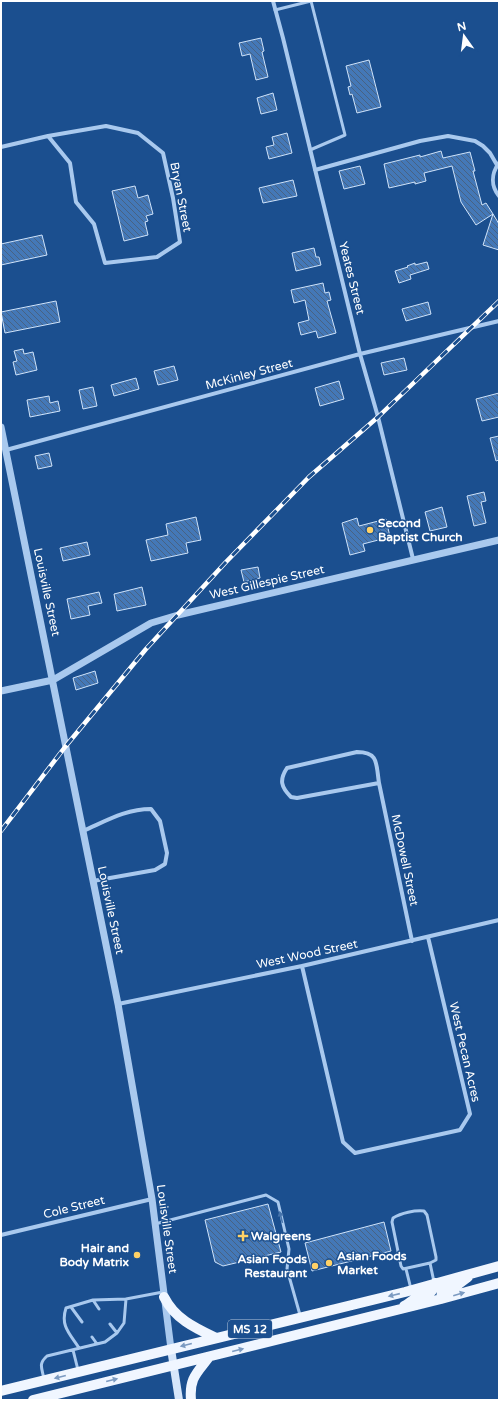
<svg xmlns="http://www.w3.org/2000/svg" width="500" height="1401" viewBox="0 0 500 1401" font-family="'Varela Round',sans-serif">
<defs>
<pattern id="building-back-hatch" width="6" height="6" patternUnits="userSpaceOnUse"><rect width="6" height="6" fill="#4478b7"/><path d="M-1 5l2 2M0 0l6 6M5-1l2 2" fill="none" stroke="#486282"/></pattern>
</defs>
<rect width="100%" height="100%" fill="#1b4f8f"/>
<path fill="url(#building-back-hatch)" stroke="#cfe3fa" d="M261,38L264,51L262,52L268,77L256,80L250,54L242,56L239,43Z
M369,60L381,107L357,113L352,94L350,95L348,87L351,86L346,66Z
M273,93L277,110L261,114L257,98Z
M287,133L292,153L269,159L266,147L274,145L272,137Z
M441,151L443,158L470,152L475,171H473L482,205L486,203L493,214L476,225L461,202L452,166L424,173L426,181L415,184V182L389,188L384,164L420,155V157Z
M360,166L365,184L344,189L339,171Z
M293,180L297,196L263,203L259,188Z
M135,186L138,198L148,195L153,214L146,216L148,221L145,222L148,235L124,241L112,191Z
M493,214L499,224V250L483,245Z
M42,235L47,255L1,265V244Z
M314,248L316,257H319L321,265L296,271L292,253Z
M427,262L429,269L410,275L411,279L399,283L395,271L408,267L407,266L415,263V265Z
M323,283L325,293L329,292L331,300L327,301L336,333L318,338L316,331L301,335L298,323L309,320L305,300L294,303L291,290Z
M56,301L60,322L5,333L1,312Z
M428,302L431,314L406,321L402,309Z
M23,349L24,354L33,352L37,370L16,375L13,362L17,361L14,351Z
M404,358L407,370L384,375L381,363Z
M174,366L178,380L158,385L154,371Z
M136,378L139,389L114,396L111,385Z
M339,381L344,399L320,406L315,388Z
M93,387L97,406L83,409L79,390Z
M499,393V417L482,421L476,399Z
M49,396L50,403L58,401L60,411L30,417L27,400Z
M499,436V460L496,461L490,438Z
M49,453L52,466L38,469L35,456Z
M484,492L486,501L481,502L486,523L474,526L467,496Z
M442,507L447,527L430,531L425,512Z
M196,517L201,540L186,543L188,553L151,561L146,540L168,535L166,524Z
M357,518L359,526L386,519L390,537L363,544L365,551L350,555L342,523Z
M87,542L90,555L63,561L60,548Z
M258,567L260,578L244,582L241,570Z
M142,587L146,605L117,611L114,594Z
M99,592L102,603L88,606L90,615L71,619L67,599Z
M95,671L98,683L76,690L73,678Z
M268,1204L281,1252L223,1266L215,1262L205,1220Z
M384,1222L391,1251L312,1271L305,1243Z"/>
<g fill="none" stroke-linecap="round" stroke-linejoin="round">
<path stroke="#a9c9ee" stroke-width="3" d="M275,10L311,1
M310,150L345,135L311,1
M155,1224L266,1195L278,1202L289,1249L287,1269L300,1315
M430,1263L403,1269L401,1266L392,1222L393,1218C401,1213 415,1210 424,1211L427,1215L436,1257V1260L430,1263L434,1282
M406,1269L411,1289
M71,1307L82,1322
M99,1309L93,1300L126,1299
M110,1324L117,1333
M92,1337L97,1344
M79,1348C70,1334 60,1326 66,1308L93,1300
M73,1350L78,1370
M44,1379C42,1368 38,1364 47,1356L105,1342L117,1333L124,1323L126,1299L163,1292"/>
<path stroke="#a9c9ee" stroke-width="4" d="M273,1L283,38L360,354L378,417L413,559
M1,147L48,136L106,126L138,133L163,153L173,198L180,242L157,257L105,263L94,224L76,202L70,163L48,136
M499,163C491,174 491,186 499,196
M315,170L420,141L448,136L475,141L483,146L490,153L497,165
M6,450L360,354L499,321
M357,752C379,752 376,764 379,783L297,798L291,797C281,787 279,780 287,768Z
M379,783L412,941
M83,831C106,821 126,809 151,809L160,821L167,853L165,864L155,870L93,881
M302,966L343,1142L355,1153L460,1130L470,1114L428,937
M118,1004L302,966L499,920
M1,1235L152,1199"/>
<path stroke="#a9c9ee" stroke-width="7" d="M1,427L118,1004L152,1199L171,1349
M1,691L53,680L151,623L178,615L499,540"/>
<path stroke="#d6e6fa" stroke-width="8" d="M171,1349L179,1400"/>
<path stroke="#f0f6ff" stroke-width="10" d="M164,1297C175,1319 195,1328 216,1338
M441,1299L442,1291L456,1286L468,1277
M404,1306C408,1304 411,1301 415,1299C425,1293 432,1297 435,1283
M1,1391L405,1292L499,1266
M33,1400L441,1299L499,1283
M191,1400C189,1378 197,1373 209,1357"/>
<defs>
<path id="rail" d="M1,831L65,747L146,649L226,562L309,477L378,417L499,301"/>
</defs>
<use href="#rail" stroke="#fff" stroke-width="4.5"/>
<use href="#rail" stroke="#1b4f8f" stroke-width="3" stroke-dasharray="9" stroke-linecap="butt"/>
</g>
<defs><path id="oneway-solid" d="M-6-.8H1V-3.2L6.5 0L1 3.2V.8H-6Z"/></defs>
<use fill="#4674ac" href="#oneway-solid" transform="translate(281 1217) rotate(-104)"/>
<g fill="#7b9ac1">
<use href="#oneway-solid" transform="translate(459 1294) rotate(-16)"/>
<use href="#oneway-solid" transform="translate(394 1295) rotate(167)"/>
<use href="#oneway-solid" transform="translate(186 1345) rotate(166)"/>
<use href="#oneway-solid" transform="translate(238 1350) rotate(-14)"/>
<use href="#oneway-solid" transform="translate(60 1377) rotate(166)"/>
<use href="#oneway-solid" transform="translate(112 1380) rotate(-14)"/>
</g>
<g fill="#ffd166" stroke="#1b4f8f" stroke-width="1.5">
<circle cx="370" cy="530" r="4"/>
<path d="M241 1230h4v4h4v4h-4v4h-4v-4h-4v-4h4z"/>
<circle cx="137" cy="1255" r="4"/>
<circle cx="329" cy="1263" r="4"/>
<circle cx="315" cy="1266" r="4"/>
</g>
<g text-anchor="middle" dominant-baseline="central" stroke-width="3" stroke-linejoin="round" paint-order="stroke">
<rect fill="#1b4f8f" stroke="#bbcadd" stroke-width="1" x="228" y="1320" width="44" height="18" rx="3"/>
<g font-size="11" font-weight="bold" fill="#fff">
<text x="250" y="1329">MS 12</text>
</g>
<g font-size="12" fill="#fff" stroke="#1b4f8f">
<text transform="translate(181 197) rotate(79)">Bryan Street</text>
<text transform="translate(352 278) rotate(76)">Yeates Street</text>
<text transform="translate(249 374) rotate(-15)">McKinley Street</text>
<text transform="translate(267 582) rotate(-13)">West Gillespie Street</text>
<text transform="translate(47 592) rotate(78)">Louisville Street</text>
<text transform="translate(405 860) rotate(78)">McDowell Street</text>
<text transform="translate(111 910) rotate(78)">Louisville Street</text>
<text transform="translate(307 954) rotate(-12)">West Wood Street</text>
<text transform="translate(465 1052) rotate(77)">West Pecan Acres</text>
<text transform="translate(74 1207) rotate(-14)">Cole Street</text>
<text transform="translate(167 1229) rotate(82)">Louisville Street</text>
</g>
<g font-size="12" font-weight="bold" fill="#fff" stroke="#1b4f8f" text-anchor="start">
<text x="378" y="523">Second<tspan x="378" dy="14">Baptist Church</tspan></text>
<text x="251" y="1236">Walgreens</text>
<text x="129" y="1248" text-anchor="end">Hair and<tspan x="129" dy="14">Body Matrix</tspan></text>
<text x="337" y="1256">Asian Foods<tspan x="337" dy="14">Market</tspan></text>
<text x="307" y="1259" text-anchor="end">Asian Foods<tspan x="307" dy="14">Restaurant</tspan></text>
</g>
</g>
<rect width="500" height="1401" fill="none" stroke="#ffffff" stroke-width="4"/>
<g transform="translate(464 36) rotate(346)" stroke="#1b4f8f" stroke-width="3" paint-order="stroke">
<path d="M0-3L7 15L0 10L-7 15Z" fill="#ffffff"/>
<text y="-6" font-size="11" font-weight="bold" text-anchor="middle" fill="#ffffff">N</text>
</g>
</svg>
